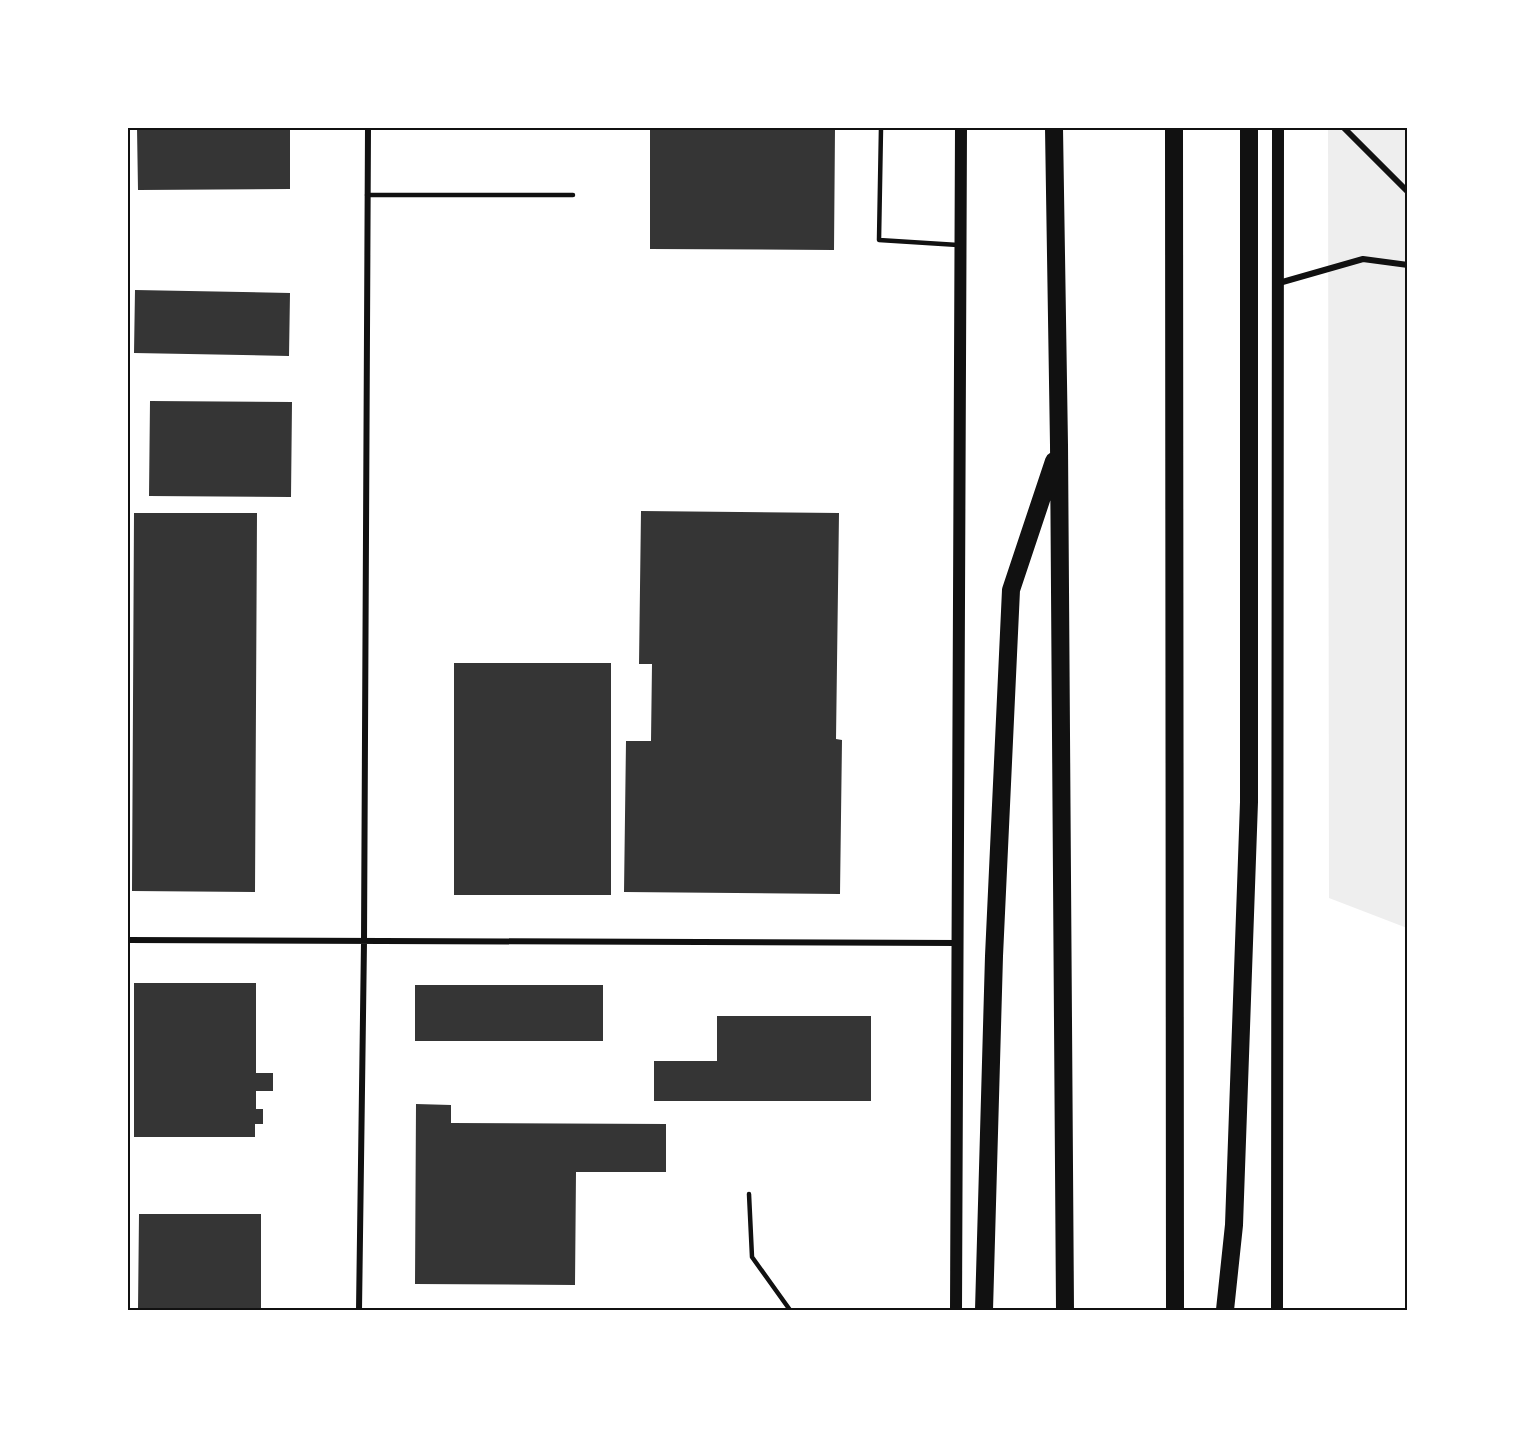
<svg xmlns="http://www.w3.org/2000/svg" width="1535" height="1438" viewBox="0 0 1535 1438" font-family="Karla,sans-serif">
<rect width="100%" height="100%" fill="#fff"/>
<path fill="#eee" d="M1328,128H1407V928L1329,898Z"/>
<path fill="#353535" d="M137,128H290V189L138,190Z
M650,128H835L834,250L650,249Z
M135,290L290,293L289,356L134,353Z
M150,401L292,402L291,497L149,496Z
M641,511L839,513L836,739L842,740L840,894L624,892L626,741H651L652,664H639Z
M134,513H257L255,892L132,891Z
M454,663H611V895H454Z
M134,983H256V1073H273V1091H256V1109H263V1124H255V1137H134Z
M415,985H603V1041H415Z
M717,1016H871V1101H654V1061H717Z
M416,1104L451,1105V1123L666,1124V1172H576L575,1285L415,1284Z
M139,1214H261V1310H138Z"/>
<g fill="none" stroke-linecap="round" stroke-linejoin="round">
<path stroke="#111" stroke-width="4.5" d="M881,128L879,240L958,245
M367,195H573
M749,1194L752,1257L790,1310"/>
<path stroke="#111" stroke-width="6" d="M1344,128L1408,192
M1279,283L1363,259L1408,265
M128,940L958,943
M359,1310L364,942L368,128"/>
<path stroke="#111" stroke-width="12" d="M956,1310L961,128
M1277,1310L1278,128"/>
<path stroke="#111" stroke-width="18" d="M1054,128L1059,445L1065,1310
M1174,128L1175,1310
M984,1310L994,956L1011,590L1054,461
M1225,1310L1234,1225L1249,802V128"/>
</g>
<rect width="1535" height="1438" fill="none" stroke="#ffffff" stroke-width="258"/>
<rect x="129" y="129" width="1277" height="1180" fill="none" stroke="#111" stroke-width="2"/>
</svg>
